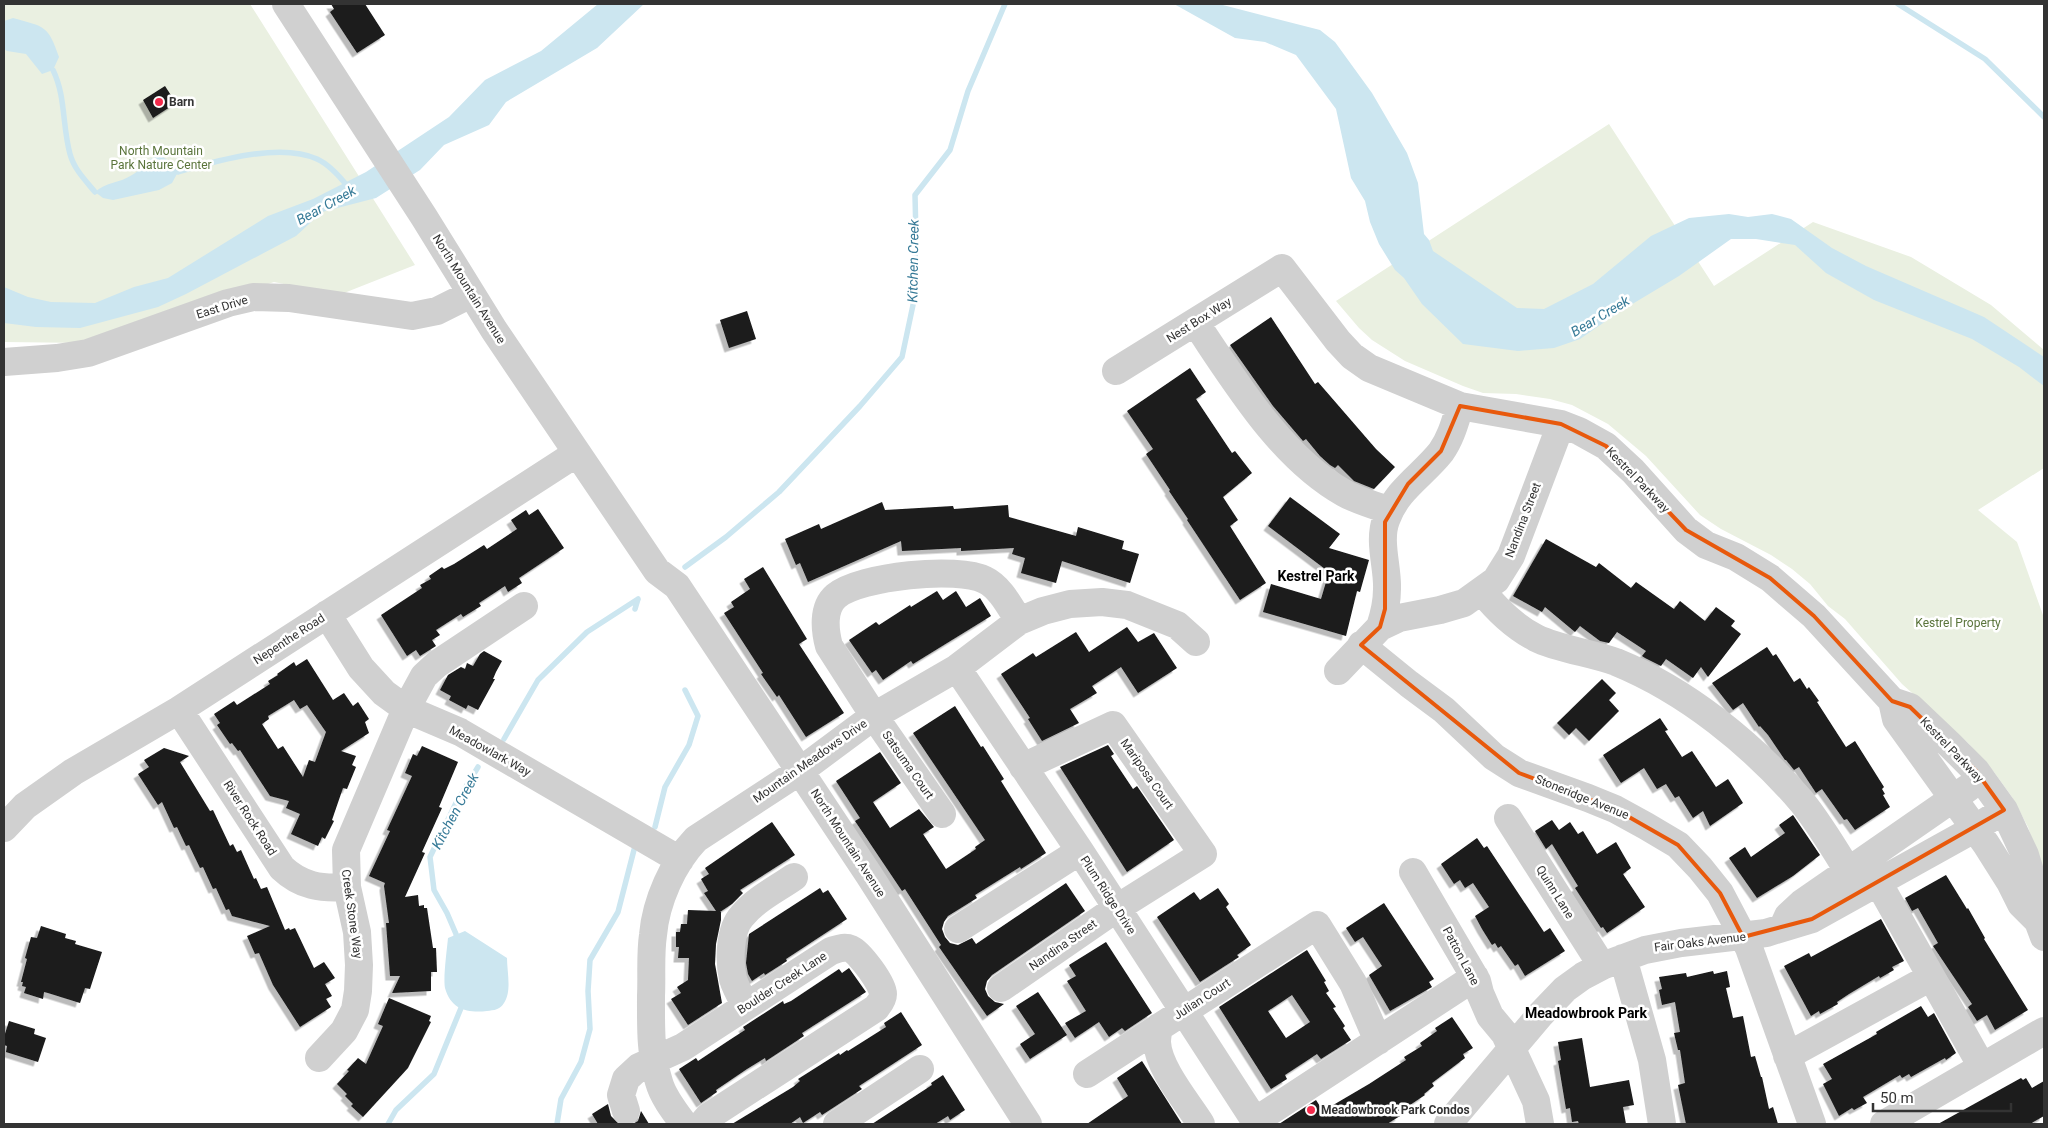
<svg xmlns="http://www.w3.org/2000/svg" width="2048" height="1128" viewBox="0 0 2048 1128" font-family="Roboto,sans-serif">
<defs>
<filter id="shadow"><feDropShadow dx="-4.5" dy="4.5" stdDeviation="0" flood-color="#0004"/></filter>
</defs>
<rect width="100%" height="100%" fill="#fff"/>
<path fill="#eaf0e1" d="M4,4H250L415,265L339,295L274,282L86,343L4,342Z
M1609,124L1714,286L1813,222L1911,257L1991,305L2044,350V468L1978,510L2017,542L2044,618V875L2028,827L2012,797L1994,772L1968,743L1902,684L1845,619L1828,606L1810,584L1792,569L1771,555L1721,529L1700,515L1646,456L1608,424L1572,405L1550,399L1516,394L1483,393L1463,386L1405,361L1372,340L1359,328L1336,301Z"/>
<path fill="#cce6f0" d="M598,4H644L597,48L506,102L489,125L444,145L420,170L376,198L322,212L296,236L186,294L158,307L80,328L36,327L4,323V287L28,297L51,302L95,303L134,287L168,278L268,216L313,199L366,172L449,117L485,80L541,51Z
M1174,4H1219L1320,30L1335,42L1372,93L1407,153L1418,183L1424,234L1429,240L1433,251L1517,308L1544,309L1593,284L1651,236L1689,218L1729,214L1748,217L1772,214L1791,219L1832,248L1866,266L1984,317L2044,357V386L2019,367L1972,339L1874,300L1826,273L1795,245L1756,239H1731L1679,276L1619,312L1580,339L1554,348L1518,351L1463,344L1422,304L1404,278L1395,270L1379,244L1370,222L1365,201L1351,178L1336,109L1296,55L1265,42L1235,38Z
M13,18C45,27 48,25 59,57L53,70L42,74L26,54L7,51L4,49V21Z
M161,156L171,162L178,172L172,183L159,190L113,200L103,198L95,192C106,182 120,183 132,175C146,167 143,158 161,156Z
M465,931L507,958C507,972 512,991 504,1003C500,1010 494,1010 487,1011C468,1013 451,1010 445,988C443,978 447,949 448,938Z"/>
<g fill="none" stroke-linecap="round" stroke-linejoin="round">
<path stroke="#cce6f0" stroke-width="5.5" d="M1898,4L1985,59L2044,117
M53,70C66,97 62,125 70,154C74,169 85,180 95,192
M178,172C216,161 280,142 317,159C328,164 341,178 348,187
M685,567L726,537L779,492L860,406L902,357L913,305L916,237L915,195L950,150L968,91L1005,4
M635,609L638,599
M504,739L538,680L587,632L638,599
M655,827L665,787L689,745L698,716L685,690
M457,941L456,934L447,913L434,890L430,857L456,803L478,767
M388,1124L396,1110L434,1074L461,1008V1003
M557,1124L561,1099L581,1062L590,1029L588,991L590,960L618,912L635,846"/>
</g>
<path fill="#1a1a1a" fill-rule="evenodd" filter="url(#shadow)" d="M331,4H365L385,35L357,53L330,12L334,9Z
M165,86L176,103L153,118L143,100Z
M747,311L756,339L729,348L720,320Z
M1271,317L1315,384L1318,382L1376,449L1395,467L1374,489L1354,481L1338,465L1335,468L1330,465L1320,456L1306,439L1303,441L1273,406L1230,345Z
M1190,368L1206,392L1196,399L1232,453L1235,451L1252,473L1223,497L1238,520L1230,526L1266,583L1240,600L1187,520L1188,519L1169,491L1170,490L1146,454L1153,449L1127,411Z
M1290,497L1340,534L1329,548L1369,560L1360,592L1357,591L1346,636L1263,612L1271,584L1321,599L1329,572L1268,526Z
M882,502L885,510L953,506L954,509L1008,505L1009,517L1076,536L1078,527L1124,541L1122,549L1139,554L1130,583L1062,561L1056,583L1021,573L1025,558L1012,554L1014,548L961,551V548L902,551L901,541L808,582L800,563L796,565L785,539L819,524L821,529Z
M538,509L564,548L519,578L522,583L508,592L505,586L479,603L481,606L463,617L461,614L436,630L440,635L432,640L436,646L420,656L416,650L407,656L381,615L422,588L420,585L431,579L429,576L442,567L444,569L454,564L484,545L487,549L517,529L511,520L526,510L529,515Z
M1546,539L1596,567L1599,563L1631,588L1636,582L1674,609L1680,601L1705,621L1716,607L1735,621L1731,626L1741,634L1708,677L1701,667L1693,678L1666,659L1661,666L1645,658L1642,656L1646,651L1617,632L1609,643L1600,641L1580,626L1575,632L1545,607L1542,612L1513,596Z
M763,567L807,639L799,644L844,713L806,737L779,695L777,697L761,674L763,673L724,613L734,607L731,602L750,589L744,579Z
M937,591L943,600L956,591L966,607L980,598L991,616L913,664L911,661L883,680L876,670L872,673L849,640L876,622L879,625L910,605L911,607Z
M1127,627L1138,642L1154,633L1177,668L1138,693L1121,667L1092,686L1097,693L1070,709L1079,723L1042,741L1028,719L1030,718L1001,674L1033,653L1036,657L1076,632L1089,652Z
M1767,647L1773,656L1776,654L1794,682L1800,678L1807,689L1809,687L1819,701L1817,702L1846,747L1855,741L1884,787L1882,789L1885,794L1883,795L1890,807L1855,830L1847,819L1844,820L1822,789L1816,793L1799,767L1794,770L1786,760H1785L1768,735L1760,726L1759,727L1743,703L1733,710L1712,683Z
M484,651L502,661L496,672L493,679H495L478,710L468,705L466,709L449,700L451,696L440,690L448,675L461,667L465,669L467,663L473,666L480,654Z
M307,659L333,700L344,693L353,706L358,702L369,719L365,722L369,733L341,751L356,756L352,765L356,767L347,789L343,788L332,820L334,821L325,839L322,837L318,846L291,834L300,814L286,808L289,801L270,796L240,750L238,751L232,743L230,744L217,725L220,723L214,714L234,701L237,705L270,684L268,681L278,675L277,674L294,662L296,666ZM294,700L300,709L307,705L326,732L315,762L309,760L303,777L283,746L278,749L262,724L269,719L268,716Z
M1602,679L1616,693L1609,700L1619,711L1589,741L1576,728L1569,735L1557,723Z
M955,706L981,747L983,746L1004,779L1001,781L1046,853L1021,869L1020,867L975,895L977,898L948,916L944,922L942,929L945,937L950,943L958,945L972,938L976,944L1066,883L1085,911L992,975L987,981L985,989L988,996L995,1002L1004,1004L987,1016L939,947L941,945L905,889L902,891L855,821L860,818L836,781L880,752L901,783L873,802L890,828L919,809L934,827L923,834L946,869L976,849L975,847L985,840L913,733Z
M1660,718L1668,730L1665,731L1682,757L1692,751L1716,787L1728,779L1743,803L1710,826L1703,811L1693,818L1679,796L1675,798L1666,784L1657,789L1644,768L1621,783L1603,755Z
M1108,745L1114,754L1111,756L1133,789L1137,786L1174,840L1127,872L1060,767Z
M422,746L458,762L439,807L442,808L422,852L425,853L405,897L418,895L419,906L424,905V908H427L433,948H436L437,972H431V991L392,993L400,976H390L386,923H389L384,886L385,883L369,876L390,831L387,830L412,776L405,773L413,754L417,756Z
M164,748L189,756L180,762L210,811L213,810L230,846L233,844L237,852L241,850L254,879L256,878L261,889L267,887L285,930L289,928L290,930L295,928L314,968L324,962L335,978L325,984L332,996L326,999L331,1007L300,1027L273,985L259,953L255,954L247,936L270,926L232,916L229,909L226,910L216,888L213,889L203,867L200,868L189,845L186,846L177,827L174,828L162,802L158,805L138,774L149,767L144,760Z
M1793,815L1820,855L1793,876L1757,898L1729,858L1745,847L1751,857L1785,833L1779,825Z
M1552,820L1559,830L1570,822L1578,834L1583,831L1597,854L1616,842L1631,868L1623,874L1645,907L1607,933L1603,927L1601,928L1575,888L1578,886L1552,844L1546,849L1535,831Z
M772,822L795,855L740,890L743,893L732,904L720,912H721V920L716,944L715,964L722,1003L688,1025L671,999L681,993L677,987L688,980L689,958H678L679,947H676V932H680L681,924H687L688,910L716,911L704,893L708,891L701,879L709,874L705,868Z
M1477,838L1484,848L1487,846L1544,932L1550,928L1565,951L1525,976L1518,964L1515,966L1501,946L1498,948L1495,943L1492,945L1482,929L1475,916L1489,907L1473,883L1465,888L1460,880L1454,884L1441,864Z
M1946,875L1967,909L1968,908L1985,938L1984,939L2028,1010L1995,1030L1987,1015L1977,1021L1968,1007L1972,1004L1933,946L1938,943L1918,908L1912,911L1905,898Z
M820,888L823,893L828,890L847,919L786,959L787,961L765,975L764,973L752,981L748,974L746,963L749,934Z
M1218,888L1229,904L1226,907L1251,945L1237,955L1239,957L1200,982L1157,917L1194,892L1200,900Z
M1384,903L1434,979L1429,982L1432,987L1390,1011L1369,975L1382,966L1363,937L1355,942L1346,928Z
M1881,919L1904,961L1892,967L1894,970L1880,978L1879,976L1849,994L1837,1002L1838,1004L1820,1014L1819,1011L1811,1016L1784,966L1809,953L1811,957Z
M41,926L66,934L65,938L76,941L75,944L102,952L90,989L85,988L80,1003L48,993L44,992L43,999L24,993L26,987L22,986L23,982H21L27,959L25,958L31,937L37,938Z
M1106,942L1152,1013L1125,1031L1122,1028L1109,1037L1099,1022L1075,1038L1065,1023L1086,1011L1067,981L1076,976L1069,965Z
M1307,950L1326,981L1324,982L1329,991L1326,993L1336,1007L1333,1008L1345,1026L1343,1028L1351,1040L1321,1059L1317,1054L1285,1075L1287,1079L1271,1089L1219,1007ZM1292,995L1310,1022L1286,1038L1268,1011Z
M849,968L866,992L802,1033L804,1036L766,1061L765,1058L747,1069L716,1090L717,1092L701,1103L679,1069L696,1058L698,1061L728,1041L745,1030L743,1027L783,1001L784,1004L791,1001L839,969L842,973Z
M1713,971L1714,974L1727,971L1730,987L1726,988L1733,1018L1743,1016L1751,1057L1755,1056L1761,1077H1762L1769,1109L1773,1107L1778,1124H1686L1678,1085L1685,1083L1680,1050H1678L1674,1033L1680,1032L1675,1002L1662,1005L1659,990L1662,989L1659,977L1686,973L1687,977Z
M1038,992L1067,1035L1030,1059L1020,1044L1035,1034L1016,1006Z
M389,998L431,1016L429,1021L431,1022L408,1068L363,1117L351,1106L353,1104L345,1096L347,1094L337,1084L349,1071L347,1070L358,1058L366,1064L383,1026L378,1024Z
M1921,1006L1928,1017L1934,1013L1956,1053L1946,1060L1945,1058L1911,1077L1909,1074L1902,1078L1900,1075L1863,1097L1867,1103L1854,1110L1852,1108L1839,1116L1823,1084L1832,1079L1823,1064L1877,1034L1876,1032Z
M901,1012L922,1045L859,1086L862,1089L822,1115L820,1112L803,1123L800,1117L790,1124H732L793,1087L800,1081L798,1079L839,1053L840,1055L847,1050L848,1051L886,1027L884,1023Z
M1452,1017L1473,1048L1463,1054L1465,1058L1432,1083L1434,1086L1424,1094L1425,1095L1398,1113L1400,1116L1387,1124H1279L1316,1100L1323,1111L1369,1084L1406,1060L1404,1057L1422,1046L1420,1043L1437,1031L1435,1028Z
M9,1021L35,1029L34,1034L46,1038L38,1062L6,1052L7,1046L4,1045V1037Z
M1582,1038L1590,1087L1629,1080L1634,1105L1623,1107L1626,1124H1579L1578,1121L1572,1122L1570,1108L1566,1109L1558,1061L1561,1060L1558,1042Z
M1142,1061L1182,1124H1087L1128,1096L1117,1078Z
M943,1075L965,1110L950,1120L948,1116L935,1124H872L932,1085L931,1083Z
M2021,1078L2023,1080L2026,1078L2032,1088L2044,1081V1116L2030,1124H1938Z
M608,1104L611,1116L619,1124H598L592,1114Z
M641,1111L649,1124H633L638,1121Z"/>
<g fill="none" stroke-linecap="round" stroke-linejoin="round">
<path stroke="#d0d0d0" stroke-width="28" d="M286,4L424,217L494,330L657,571L677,586L869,875L1028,1124
M1195,322C1235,381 1280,457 1344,493C1358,501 1375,505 1390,511
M4,362L57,358L88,353L228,303L253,297L289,298L412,316L437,311L471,294
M1116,371L1282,268L1338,341L1352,356L1369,368L1460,406L1561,424L1579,431L1606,446L1633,471L1686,530L1706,545L1736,557L1770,578L1814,616L1892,701L1910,707L1950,745L1976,771L2004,810L2025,855L2038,898V921L2044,937
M1482,591C1497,610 1515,627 1536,638C1558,649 1592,653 1616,662C1687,691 1752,744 1802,802C1819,823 1834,848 1848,871
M327,614L361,668L384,693L406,709L460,732L680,860
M1380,627C1384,615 1387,602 1387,589C1388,568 1378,541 1386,520C1397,489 1422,476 1441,452C1451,438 1455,422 1460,406
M1361,645L1409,684L1444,710L1494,757L1519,773L1588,798L1615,809L1646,826L1678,845L1700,868L1720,893L1749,948L1812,1124
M957,668L1080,851L1257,1124
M1338,671L1380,627L1399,618L1440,610L1464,603L1496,580L1511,556L1561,424
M1892,701L1896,719L1986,844L2010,882L2021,904L2038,921
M179,710L282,868C301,886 321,889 347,887
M942,814L874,716L829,646C825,631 822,608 836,596C860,576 958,566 985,580C1000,587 1010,607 1019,621
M1508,818L1602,966
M4,828L25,806L73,772L179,710L577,453
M1413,872L1477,981L1480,993L1490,1016L1505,1034L1536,1101L1540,1124
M1878,882L1982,1067
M1783,927L1788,916L1802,903L1968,788
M958,929L1080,851
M1623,958L1652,1060L1662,1124
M1001,988L1117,908L1203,854L1113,725L1023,767
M746,1006C741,997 736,989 733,979C729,962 729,930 742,916C756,899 777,889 794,877
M1159,1027C1158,1032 1157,1037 1157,1042C1158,1068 1188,1103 1201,1124
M1787,1056L1931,977
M319,1058L344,1031L355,1010L358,991L359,965L357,932L347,887L346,850L406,709L424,676L437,664L524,606
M1087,1074L1317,925L1353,983L1378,1041
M626,1111L621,1095L626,1079L639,1067L683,1047L831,951C838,949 844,946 851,949C860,953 883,984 883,994C883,1000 879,1004 876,1008L708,1117L702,1124
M1255,1121L1475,977
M684,1124C675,1112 663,1097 659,1082C650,1054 651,1025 651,996C652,976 650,955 653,935C656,901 673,863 696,839L800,771L874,716L957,668L1019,621L1043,611L1070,604L1102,602L1127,605L1177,625L1196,642
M837,1124L920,1069
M1448,1124L1541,1014L1565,989L1583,976L1602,966L1645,950L1681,943L1766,933L1812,919L1974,829L2004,810
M1884,1124L2044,1031"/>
</g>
<path fill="none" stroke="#e8590c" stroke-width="4" stroke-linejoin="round" d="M1460,406L1561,424L1606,446L1686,530L1770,578L1814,616L1892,701L1910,707L1976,771L2004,810L1812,919L1743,937L1720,893L1678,845L1615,809L1519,773L1361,645L1380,627L1385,609V522L1408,484L1441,451Z"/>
<g fill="#f42b4c" stroke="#fff" stroke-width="2">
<circle cx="159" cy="102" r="5"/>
<circle cx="1311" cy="1110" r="5"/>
</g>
<g text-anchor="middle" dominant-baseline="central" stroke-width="5" stroke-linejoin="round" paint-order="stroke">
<g font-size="12" font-weight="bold" fill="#333" stroke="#fff" text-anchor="start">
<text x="169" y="102">Barn</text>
<text x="1321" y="1110">Meadowbrook Park Condos</text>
</g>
<g font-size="12" fill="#5a743b" stroke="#fff">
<text x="161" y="151">North Mountain<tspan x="161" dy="14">Park Nature Center</tspan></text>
<text x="1958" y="623">Kestrel Property</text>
</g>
<g font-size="12" fill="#333" stroke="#fff">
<text transform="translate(469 289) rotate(58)">North Mountain Avenue</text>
<text transform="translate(222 307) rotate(-17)">East Drive</text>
<text transform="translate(1199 320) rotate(-32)">Nest Box Way</text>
<text transform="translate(1638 480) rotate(46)">Kestrel Parkway</text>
<text transform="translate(1523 520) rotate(-69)">Nandina Street</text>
<text transform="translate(289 639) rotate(-33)">Nepenthe Road</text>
<text transform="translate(1952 750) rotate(46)">Kestrel Parkway</text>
<text transform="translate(490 751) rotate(29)">Meadowlark Way</text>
<text transform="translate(810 761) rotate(-35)">Mountain Meadows Drive</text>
<text transform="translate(908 765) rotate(55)">Satsuma Court</text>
<text transform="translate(1147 774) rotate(55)">Mariposa Court</text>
<text transform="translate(1582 797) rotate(22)">Stoneridge Avenue</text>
<text transform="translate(250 818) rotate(57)">River Rock Road</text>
<text transform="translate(848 843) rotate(57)">North Mountain Avenue</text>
<text transform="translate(1555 892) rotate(58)">Quinn Lane</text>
<text transform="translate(1108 895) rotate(57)">Plum Ridge Drive</text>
<text transform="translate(352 914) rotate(82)">Creek Stone Way</text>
<text transform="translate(1700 942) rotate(-7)">Fair Oaks Avenue</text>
<text transform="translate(1063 945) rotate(-35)">Nandina Street</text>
<text transform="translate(1461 956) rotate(62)">Patton Lane</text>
<text transform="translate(782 983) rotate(-33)">Boulder Creek Lane</text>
<text transform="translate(1202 999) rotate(-33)">Julian Court</text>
</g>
<g font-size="14" font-style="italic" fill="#367a97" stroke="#fff">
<text transform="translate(326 205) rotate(-29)">Bear Creek</text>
<text transform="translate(913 261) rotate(-89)">Kitchen Creek</text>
<text transform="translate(1600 316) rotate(-31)">Bear Creek</text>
<text transform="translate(455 811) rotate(-62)">Kitchen Creek</text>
</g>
<g font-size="14" font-weight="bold" fill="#000" stroke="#fff">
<text x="1316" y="576">Kestrel Park</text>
<text x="1586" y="1013">Meadowbrook Park</text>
</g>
</g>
<rect width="2048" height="1128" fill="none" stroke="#333333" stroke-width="10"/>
<path d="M1873 1103v8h138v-8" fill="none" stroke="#333333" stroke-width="2.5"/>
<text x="1880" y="1103" font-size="15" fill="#333333" stroke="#ffffff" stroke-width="4" paint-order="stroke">50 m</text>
</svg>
